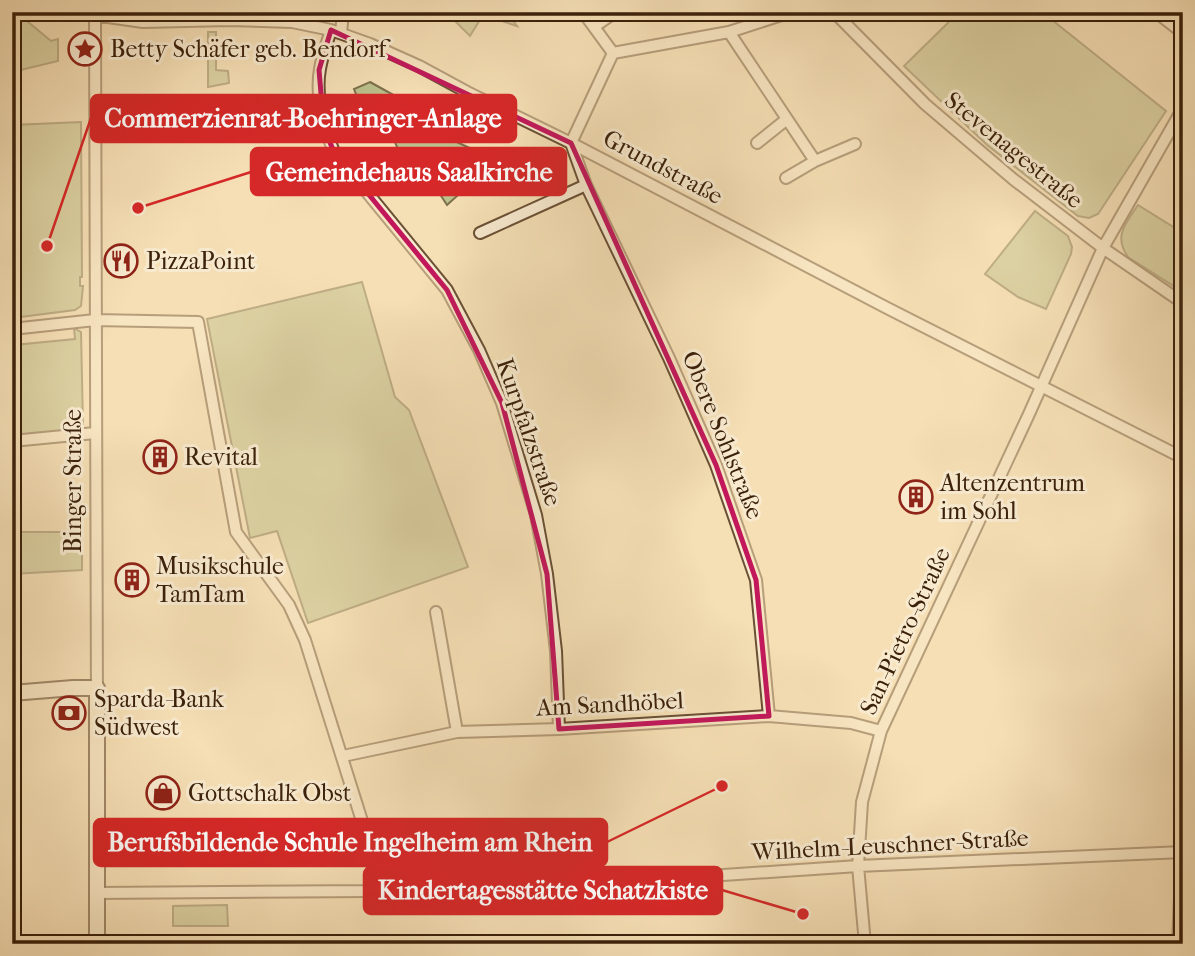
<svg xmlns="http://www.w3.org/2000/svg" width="1195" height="956" viewBox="0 0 1195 956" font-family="'IM FELL French Canon',serif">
<rect width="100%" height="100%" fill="#f5dfb5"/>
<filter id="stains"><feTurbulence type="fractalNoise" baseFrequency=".00286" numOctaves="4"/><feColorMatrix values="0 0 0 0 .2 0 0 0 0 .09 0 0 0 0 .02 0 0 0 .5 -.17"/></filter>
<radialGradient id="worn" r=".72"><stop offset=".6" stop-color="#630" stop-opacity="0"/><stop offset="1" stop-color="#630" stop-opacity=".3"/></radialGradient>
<path fill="#bcc18d" stroke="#7c714c" stroke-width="2" d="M12,12H16L51,41L58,39V61L12,72Z
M446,12H507L517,26L483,15L470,36Z
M959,12H1042L1166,111L1098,214L1089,218L1078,216L987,145L904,66Z
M208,32H216V70L228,71L229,83L208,87Z
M370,82L408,103L402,117L509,166L468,186L447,205L434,185L416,192L392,135H372L354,89Z
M81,122L82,277H80V286H83L81,306L75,310L12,318V125Z
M1138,205L1183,233V292L1128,257C1113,236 1126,223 1138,205Z
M1035,211L1068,236L1072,247L1071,254L1046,309L1018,297L985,274Z
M362,282L395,397L409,410L468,567L308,623L277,531L250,538L207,319Z
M74,328L81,332L83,424C68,437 32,436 12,438V387L19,380L14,345L75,339Z
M12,529L13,532H82V570L12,574Z
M227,905L228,926H173V906Z"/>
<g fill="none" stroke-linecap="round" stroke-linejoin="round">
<defs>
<path id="minor" d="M95,12C95,238 95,463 97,688
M583,12L613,53L571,143L586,185L669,358L716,465L756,580L769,716
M834,12L925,104L1013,179L1103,248L1183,303
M1156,12L1183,33
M95,17H108L143,22L229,20L292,22L331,30L370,44L419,66L467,92L571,143L889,309L1183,458
M594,27L615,12
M331,30C327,43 322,56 320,69C315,96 324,127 334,152L447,290L479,350L502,403L536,515L547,574L556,651L559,729
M729,32L815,161L855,144
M341,33L343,12
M613,53L729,32L791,12
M757,143L787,119
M786,178L815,161
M480,233L586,185
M12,329L95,320L198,322L236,532L289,605L305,640L373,856L372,891
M12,441L95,433
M436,612L457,732
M343,756L457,732L559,729L769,716L851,723L881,731
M97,893L372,891L574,885L858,866L1183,852
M865,944L858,866L862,802L881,731L1029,414L1103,248L1183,108
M1178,944L1182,852"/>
<path id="secondary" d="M12,693L73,688H97V944"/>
</defs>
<use href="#minor" stroke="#6a5035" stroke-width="14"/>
<use href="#secondary" stroke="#3b210a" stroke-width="18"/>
<use href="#minor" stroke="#f8eacf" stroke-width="10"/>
<use href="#secondary" stroke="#f8eacf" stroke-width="14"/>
</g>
<path d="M0 0H1195V956H0ZM331,30L571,143L716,465L756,580L769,716L559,729L547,574L502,403L447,290L334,152L324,128L319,70Z" fill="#f5dfb5" fill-opacity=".55" fill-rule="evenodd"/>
<path fill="none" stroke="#c2185b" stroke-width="5" stroke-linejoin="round" d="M331,30L571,143L716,465L756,580L769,716L559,729L547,574L502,403L447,290L334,152L324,128L319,70Z"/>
<defs>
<symbol id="sight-ring" viewBox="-11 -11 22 22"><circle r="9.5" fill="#f8eacf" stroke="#8f2418" stroke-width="1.5"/><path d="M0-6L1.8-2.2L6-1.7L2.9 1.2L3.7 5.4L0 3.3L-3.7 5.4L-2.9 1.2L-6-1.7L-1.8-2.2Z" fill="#8f2418"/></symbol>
<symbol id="restaurant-ring" viewBox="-11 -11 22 22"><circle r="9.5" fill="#f8eacf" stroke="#8f2418" stroke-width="1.5"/><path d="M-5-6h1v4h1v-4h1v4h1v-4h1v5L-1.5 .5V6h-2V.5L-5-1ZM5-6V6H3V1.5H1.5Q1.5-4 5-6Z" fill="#8f2418"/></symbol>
<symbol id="building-ring" viewBox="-11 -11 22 22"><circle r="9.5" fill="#f8eacf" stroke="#8f2418" stroke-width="1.5"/><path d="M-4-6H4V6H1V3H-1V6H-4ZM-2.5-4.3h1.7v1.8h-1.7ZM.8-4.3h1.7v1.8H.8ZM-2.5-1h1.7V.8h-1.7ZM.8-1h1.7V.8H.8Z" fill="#8f2418"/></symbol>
<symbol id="bank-ring" viewBox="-11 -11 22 22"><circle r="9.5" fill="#f8eacf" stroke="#8f2418" stroke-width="1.5"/><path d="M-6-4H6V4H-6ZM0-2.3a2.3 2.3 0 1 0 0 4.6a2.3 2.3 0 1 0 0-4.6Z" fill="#8f2418"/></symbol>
<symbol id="shop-ring" viewBox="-11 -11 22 22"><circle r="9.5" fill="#f8eacf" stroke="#8f2418" stroke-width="1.5"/><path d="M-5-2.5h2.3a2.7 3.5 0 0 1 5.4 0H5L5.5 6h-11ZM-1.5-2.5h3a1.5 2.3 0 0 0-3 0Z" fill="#8f2418"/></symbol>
</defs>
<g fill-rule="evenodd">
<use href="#sight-ring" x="66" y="30" width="38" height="38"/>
<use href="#restaurant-ring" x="102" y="242" width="38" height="38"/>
<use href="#building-ring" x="141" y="438" width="38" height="38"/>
<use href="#building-ring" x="897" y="478" width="38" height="38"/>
<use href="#building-ring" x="113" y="561" width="38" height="38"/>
<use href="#bank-ring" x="50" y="694" width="38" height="38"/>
<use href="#shop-ring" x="144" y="774" width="38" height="38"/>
</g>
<g text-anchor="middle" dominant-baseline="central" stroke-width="6" stroke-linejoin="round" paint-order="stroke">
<g font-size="24" fill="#3b210a" stroke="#f8eacf" text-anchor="start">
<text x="110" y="49">Betty Schäfer geb. Bendorf</text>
<text x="146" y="261">PizzaPoint</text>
<text x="184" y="457">Revital</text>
<text x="940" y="483">Altenzentrum<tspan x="940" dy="28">im Sohl</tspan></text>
<text x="156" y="566">Musikschule<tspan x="156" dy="28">TamTam</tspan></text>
<text x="94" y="699">Sparda-Bank<tspan x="94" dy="28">Südwest</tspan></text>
<text x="188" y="793">Gottschalk Obst</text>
</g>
<g font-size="24" fill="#3b210a" stroke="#f8eacf">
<text transform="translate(1014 150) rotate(39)">Stevenagestraße</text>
<text transform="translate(663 167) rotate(28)">Grundstraße</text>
<text transform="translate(529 432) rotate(71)">Kurpfalzstraße</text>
<text transform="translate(723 435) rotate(68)">Obere Sohlstraße</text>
<text transform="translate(73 481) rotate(-90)">Binger Straße</text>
<text transform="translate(905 631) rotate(-65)">San-Pietro-Straße</text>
<text transform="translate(610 704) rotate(-3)">Am Sandhöbel</text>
<text transform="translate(890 845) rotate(-3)">Wilhelm-Leuschner-Straße</text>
</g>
</g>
<path fill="none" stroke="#d62828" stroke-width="2.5" d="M47 246L91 118M138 208L251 172M722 786L607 842M803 914L722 890"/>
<g fill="#d62828" stroke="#f8eacf" stroke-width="2.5">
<circle cx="47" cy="246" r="7"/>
<circle cx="138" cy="208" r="7"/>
<circle cx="722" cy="786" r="7"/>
<circle cx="803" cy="914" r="7"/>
</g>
<g fill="#d62828" stroke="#d62828" stroke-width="2.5">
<rect x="91" y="95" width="425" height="47" rx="7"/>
<rect x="251" y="148" width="315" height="47" rx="7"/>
<rect x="94" y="819" width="513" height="47" rx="7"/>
<rect x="364" y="867" width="358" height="47" rx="7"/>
</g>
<g font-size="26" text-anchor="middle" font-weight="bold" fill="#fff">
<text x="303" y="127">Commerzienrat-Boehringer-Anlage</text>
<text x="409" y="181">Gemeindehaus Saalkirche</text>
<text x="350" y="851">Berufsbildende Schule Ingelheim am Rhein</text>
<text x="543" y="899">Kindertagesstätte Schatzkiste</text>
</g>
<rect width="1195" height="956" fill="none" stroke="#f5dfb5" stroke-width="42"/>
<rect x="14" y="14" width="1167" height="928" fill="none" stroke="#3b210a" stroke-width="3.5"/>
<rect x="21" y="21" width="1153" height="914" fill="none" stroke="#3b210a" stroke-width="2"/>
<rect width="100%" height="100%" filter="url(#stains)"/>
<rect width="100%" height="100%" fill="url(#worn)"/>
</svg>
